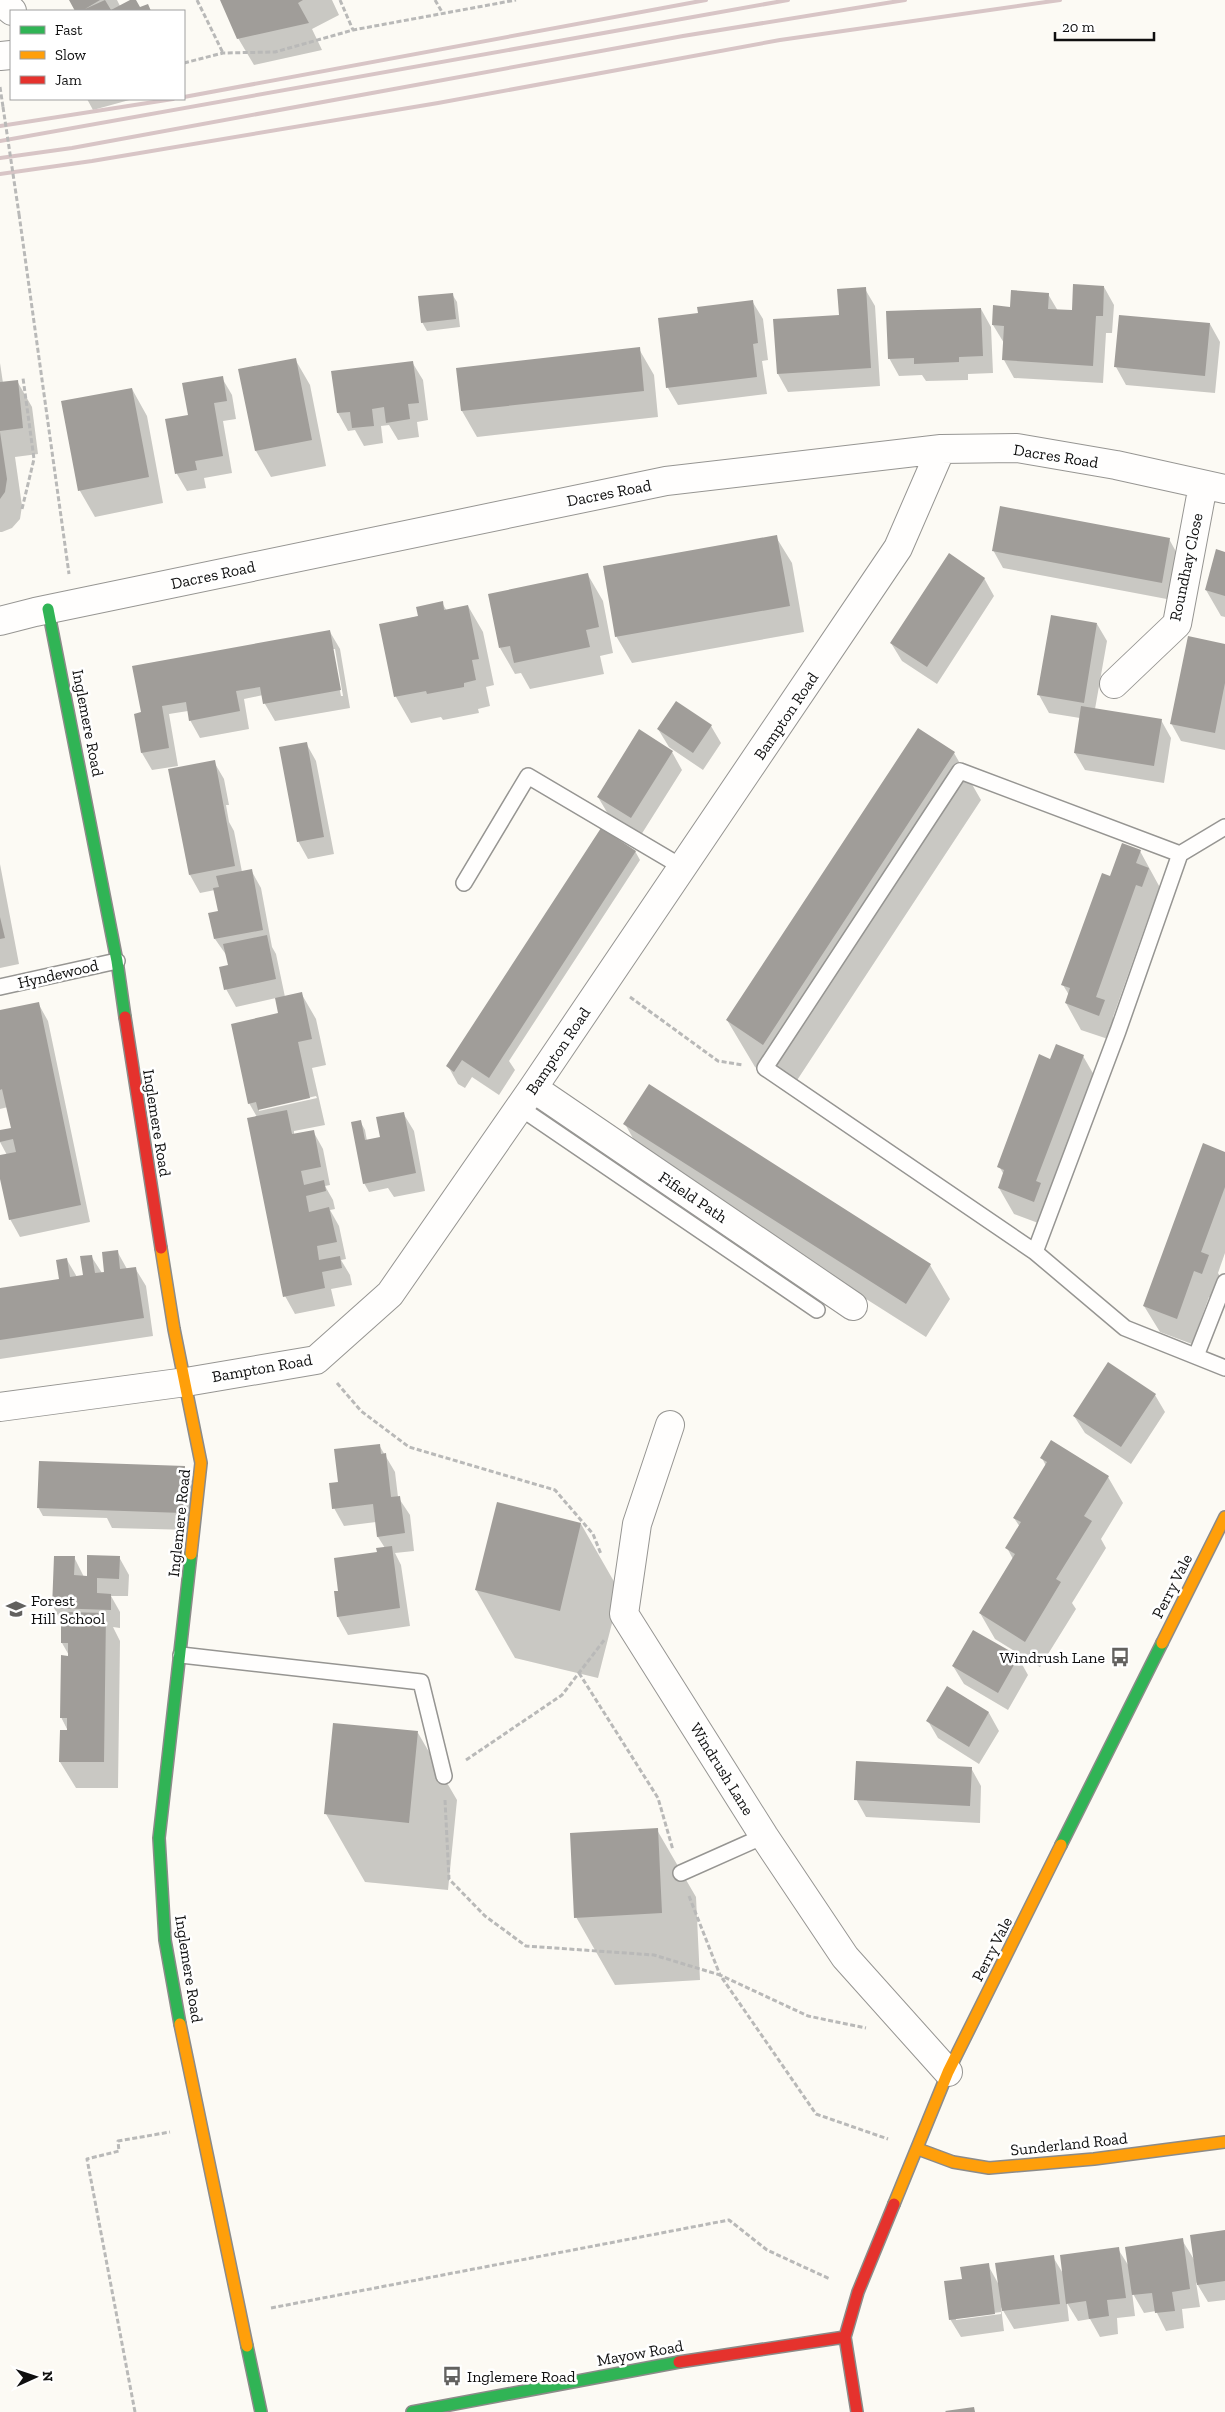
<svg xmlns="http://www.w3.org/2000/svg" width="1225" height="2412" viewBox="0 0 1225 2412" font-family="'Zilla Slab',serif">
<rect width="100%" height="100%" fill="#fcfaf4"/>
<path fill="#0003" fill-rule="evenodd" d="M71,0H117L120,6L135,0L140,9L147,6L151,11H76Z
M221,0H332L339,15L312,29L322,50L254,65L238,38Z
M87,99H133L93,110Z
M1104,287L1114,305L1112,333H1106L1103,383L1014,378L1004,360V343L993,325L1048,294L1058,311L1073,312Z
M865,289L875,306L880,386L788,392L778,374L840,316Z
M452,294L457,302L460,327L427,331L422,322Z
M752,301L763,319L768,360L762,361L767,394L678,405L668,388L699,314Z
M981,309L991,327L993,373L968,374V380L926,381L922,375L899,376L889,358Z
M1210,324L1220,342L1215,393L1126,385L1116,367Z
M639,349L654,375L658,417L477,437L462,411L457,369Z
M295,359L310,385L326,466L271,477L256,451L240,370Z
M412,362L423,380L428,420L417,422L419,437L398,440L389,425L381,426L383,443L364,446L355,430L348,431L338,413L333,372Z
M0,363L3,383L17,381L32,407L38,454L15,457L22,506L20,519L12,528L2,532H0Z
M222,378L232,395L236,419L223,421L232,473L204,478L206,488L187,491L177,474L167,420L189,416Z
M132,389L147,416L163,503L95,517L80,491L63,402Z
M776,537L792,563L804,632L632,663L616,636Z
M1169,539L1179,557L1172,600L1003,568L993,550Z
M1225,553V617L1221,616L1206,590Z
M588,575L603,601L613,653L600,656L604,674L530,689L521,673L515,674L500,648Z
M984,578L994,596L937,684L902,661L891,643Z
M442,603L447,611L468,606L483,632L494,685L486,687L490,706L478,709L479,713L443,720L441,717L411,723L396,697L381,625L419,616Z
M1097,624L1107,641L1095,709L1161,720L1171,738L1164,783L1085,770L1075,753L1080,718L1049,713L1039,695Z
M330,632L340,649L350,708L275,721L265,704L263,695L244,699L249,729L200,738L190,720L188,711L169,714L178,766L152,770L142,753L135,715ZM332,649H335L343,696H341Z
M1225,645V750L1181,741L1171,723Z
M711,726L721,743L703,770L669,747L658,729Z
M306,743L316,761L334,854L308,859L298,841Z
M672,752L682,770L641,835L608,814L598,797Z
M954,753L981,800L790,1091L755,1067L727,1020Z
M214,762L224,779L229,805H226L229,822L234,831L242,872L251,870L261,888L272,947L276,954L285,997L301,993L316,1019L326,1065L312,1068L325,1125L294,1131V1135L313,1131L323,1149L330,1185L325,1186L333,1200L335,1209L330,1210L339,1226L346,1259L341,1260L350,1275L352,1285L331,1289L335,1306L295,1314L285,1296L257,1117L249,1103L280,1014L276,998L236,1007L226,989L229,966L227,956L215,939L219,912L215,890L200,893L190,875L170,770ZM316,1096L317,1098L259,1111V1109Z
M635,851L640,860L509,1061L515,1070L499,1095L472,1077L465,1088L458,1084L448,1066Z
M1140,851L1164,895L1157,913L1151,910L1113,1017L1119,1028L1114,1041L1081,1030L1066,1003L1069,995L1063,985L1111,877Z
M0,864L19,964L0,968Z
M38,1003L48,1021L90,1222L20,1237L10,1219L0,1173V1156L7,1155L0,1142V1132L12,1129L8,1107L0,1109V1011Z
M1083,1056L1098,1082L1049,1227L1014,1214L999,1188L1004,1175L999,1166L1051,1060Z
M403,1113L414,1131L425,1191L394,1197L388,1188L369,1192L364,1183L360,1121L365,1130L367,1141L382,1138Z
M625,1124L930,1265L950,1299L926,1337L644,1158Z
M1225,1153V1253L1218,1273L1223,1282L1217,1299L1209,1297L1192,1344L1160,1332L1144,1306Z
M117,1251L127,1269L135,1268L146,1286L153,1336L0,1359V1289L60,1280L67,1260L77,1277L85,1276L91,1256L102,1273H106Z
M1155,1395L1165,1412L1131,1464L1085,1433L1074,1416Z
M379,1445L395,1472L398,1497L410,1515L414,1551L395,1553L401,1565L410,1626L348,1635L338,1617L335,1592H340L385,1548L378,1537L376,1522L344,1526L334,1508L340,1483Z
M1042,1458L1108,1477L1123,1503L1101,1539L1106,1548L1072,1603L1076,1609L1040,1667L995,1639L980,1613L1013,1559L1007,1548L1020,1527L1014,1518L1046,1466Z
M184,1467L195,1485L193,1530L112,1528L107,1518L43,1516L38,1507Z
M581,1524L620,1592L598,1678L515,1658L476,1590Z
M74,1557L84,1577H88L119,1557L129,1575L128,1596H111L120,1612V1628L113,1627L120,1641L118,1788H76L60,1762L68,1731L61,1717L70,1657L62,1643V1623L54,1608Z
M1018,1657L1028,1675L1008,1710L964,1684L953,1666Z
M948,1688L989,1713L999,1731L979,1764L938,1738L928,1721Z
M418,1733L457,1800L448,1890L365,1882L326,1814Z
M971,1768L981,1786L980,1823L866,1817L856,1799Z
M657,1830L696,1897L700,1980L615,1985L576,1917Z
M1225,2232V2300L1208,2302L1196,2282L1200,2307L1182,2309L1184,2328L1166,2331L1156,2311L1144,2313L1132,2292L1135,2316L1117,2318L1118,2334L1100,2337L1090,2319L1078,2321L1067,2303L1069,2321L1014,2329L1001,2307L1004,2331L961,2337L950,2319L963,2280L988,2265L999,2285L1053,2257L1064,2275L1118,2249L1130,2268L1182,2240L1195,2261ZM1001,2312V2314L956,2320V2318Z"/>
<path fill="#a09d99" d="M69,0H100L85,9L105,0L111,10L130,0H136L140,7L148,4L151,11H75Z
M220,0H303L298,3L309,23L237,39Z
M1073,284L1104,286L1103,316H1096L1093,366L1002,360L1004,326L992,325L993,305L1010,307L1011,290L1049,293L1048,309L1072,310Z
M866,287L871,368L777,374L773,319L839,315L837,289Z
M453,293L456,319L421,323L418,296Z
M753,300L758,343L753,344L757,377L666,388L658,318L698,313L697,307Z
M981,308L983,356L959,357V362L914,364V358L888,359L886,311Z
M1119,315L1210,323L1205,376L1114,367Z
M640,347L644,391L461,411L456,368Z
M296,358L312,440L255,451L238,369Z
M413,361L419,403L408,404L410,419L386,423L384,407L372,409L374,426L352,428L350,412L337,413L331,371Z
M223,376L227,401L214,403L223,456L195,461L197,470L175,474L165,419L188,415L182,383Z
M18,380L23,428L0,431V382Z
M132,388L149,477L78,491L61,401Z
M0,432L7,479L5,492L0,499Z
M1000,506L1170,538L1162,583L992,551Z
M777,535L790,606L615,637L603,566Z
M1216,549L1225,552V596L1205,590Z
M949,553L985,578L927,667L890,643Z
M588,573L599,627L586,630L590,647L514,663L510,646L499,648L488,594Z
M443,601L444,610L468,605L479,659L472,660L476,680L464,683V687L427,694L426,691L394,697L379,624L418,616L416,607Z
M1051,615L1097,623L1084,703L1037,695Z
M330,630L341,690L263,704L260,687L236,691L240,711L189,721L186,702L162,706L169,748L141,753L134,714L141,712L132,666Z
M1188,636L1225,644V683L1215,733L1170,724Z
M676,701L712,725L693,753L657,729Z
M1081,706L1162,719L1154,766L1074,753Z
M918,728L955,752L763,1045L726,1020Z
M639,729L673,751L631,818L597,797Z
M307,742L324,837L297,842L279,747Z
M215,760L235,866L189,875L168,769Z
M601,828L636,851L489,1078L462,1060L454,1072L446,1066Z
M1122,843L1141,850L1136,863L1149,868L1142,887L1136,885L1096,997L1105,1000L1099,1016L1065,1003L1070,988L1061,985L1102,873L1110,876Z
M252,869L263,930L214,939L208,913L218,911L213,888L219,887L216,876Z
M0,917L5,938L0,939Z
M267,935L276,979L224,990L219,967L228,965L223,944Z
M302,992L312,1039L298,1042L310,1098L258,1110L256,1102L248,1104L231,1024L278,1013L275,998Z
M39,1002L81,1205L9,1220L0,1179V1155L16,1152L13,1139L0,1142V1130L11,1128L2,1089L0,1090V1010Z
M1056,1044L1084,1055L1036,1181L1041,1183L1034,1202L998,1188L1004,1170L997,1167L1039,1054L1050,1059Z
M649,1084L931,1264L906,1304L623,1124Z
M287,1110L292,1134L314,1130L321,1167L301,1171L304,1185L324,1180L326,1191L306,1196L309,1212L329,1207L337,1242L317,1246L319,1260L340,1256L342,1268L322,1272L325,1288L283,1297L247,1118Z
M404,1112L416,1173L363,1184L351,1122L361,1120L365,1140L380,1137L376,1117Z
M1203,1143L1225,1152V1187L1201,1252L1209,1255L1202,1274L1194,1271L1177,1319L1143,1306Z
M118,1250L120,1269L136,1267L144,1318L0,1340V1288L59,1279L56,1260L67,1258L70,1277L83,1275L80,1256L92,1255L95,1273L104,1272L102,1252Z
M1108,1362L1156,1394L1121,1447L1073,1416Z
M1051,1440L1109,1476L1084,1516L1092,1521L1056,1579L1061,1582L1025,1642L979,1613L1015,1554L1005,1548L1021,1522L1013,1518L1047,1462L1040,1458Z
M380,1444L381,1454L386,1453L391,1497L400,1496L405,1533L377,1537L373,1504L332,1509L329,1483L338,1482L334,1449Z
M39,1461L185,1466L183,1513L37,1508Z
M497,1502L581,1523L560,1611L475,1590Z
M392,1546L400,1608L337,1617L334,1591H338L334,1558L377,1552L376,1548Z
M87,1555L120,1556L119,1579L97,1578V1593L111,1594V1610L52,1608L54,1556H75L74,1575L87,1576Z
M61,1612L106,1613L104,1762H59L60,1730H67V1718H60L61,1655L68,1656V1643H61Z
M973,1630L1019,1656L998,1693L952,1666Z
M947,1686L989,1712L969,1747L926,1721Z
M333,1723L418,1731L409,1823L324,1814Z
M856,1761L972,1767L970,1806L854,1800Z
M658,1828L662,1913L574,1918L570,1833Z
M1225,2230V2281L1197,2285L1190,2235Z
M1183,2238L1190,2289L1172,2292L1175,2311L1155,2313L1152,2293L1132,2295L1125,2247Z
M1119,2247L1126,2298L1107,2300L1109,2316L1089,2319L1086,2301L1066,2304L1060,2255Z
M1054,2255L1060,2304L1002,2311L995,2263Z
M989,2263L995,2314L949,2320L944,2281L962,2279L960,2267Z
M974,2407L975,2412H946L945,2411Z"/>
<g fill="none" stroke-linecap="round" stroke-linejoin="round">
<defs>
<path id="lane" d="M1225,827L1180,854L960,771L765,1068L1035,1252L1125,1328L1225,1368
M464,883L528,776L682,867
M0,987L117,961
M519,1107L817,1310
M1035,1252L1118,1031L1180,854
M1196,1356L1225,1282
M181,1655L421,1682L444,1776
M681,1873L764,1836"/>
<path id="street" d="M0,1L12,11
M0,56L11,55
M0,621L35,612L666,481L941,449L1017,448L1116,465L1225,489
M1114,684L1177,624L1203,485
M533,1088L853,1306
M0,1407L186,1382L316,1360L390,1294L533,1088L898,548L941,449
M670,1425L637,1524L624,1614L764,1836L845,1957L948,2072"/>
<path id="fast" d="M48,609L117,961L125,1017
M1061,1845L1162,1643
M180,2024L165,1940L159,1838L191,1554
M247,2346L261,2412
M412,2412L679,2362"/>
<path id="slow" d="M161,1248L174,1329L201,1463L191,1554
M1162,1643L1225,1517
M180,2024L247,2346
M918,2149L953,2162L989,2168L1094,2159L1225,2142
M894,2204L948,2072L1061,1845"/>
<path id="jam" d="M125,1017L161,1248
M679,2362L845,2337
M857,2412L845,2337L858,2292L894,2204"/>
</defs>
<use href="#lane" stroke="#969592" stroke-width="18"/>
<use href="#street" stroke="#969592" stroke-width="30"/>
<use href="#fast" stroke="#8c8b89" stroke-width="14"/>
<use href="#slow" stroke="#8c8b89" stroke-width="14"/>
<use href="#jam" stroke="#8c8b89" stroke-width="14"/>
<path stroke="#b9b9b8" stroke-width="3" stroke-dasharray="5 2.5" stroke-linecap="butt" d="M197,0L223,53
M340,0L353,30
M435,0L442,12
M184,63L223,53L275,52L353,30L516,0
M0,87L3,107
M19,214L69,574
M22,509L34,459L23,378
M630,997L718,1061L743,1065
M337,1383L361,1411L409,1447L555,1490L593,1534L601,1554
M579,1673L658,1798L673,1850
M466,1760L562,1695L605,1639
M445,1800L449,1879L485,1916L526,1946L654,1955L720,1975L816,2114L888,2139
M689,1896L720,1975L808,2016L866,2028
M271,2308L729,2220L767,2250L830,2279
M135,2412L87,2159L119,2151L118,2141L170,2132"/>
<use href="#lane" stroke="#fffefd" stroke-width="15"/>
<use href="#street" stroke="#fffefd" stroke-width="28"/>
<use href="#fast" stroke="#30b455" stroke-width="11"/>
<use href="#slow" stroke="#ff9f0a" stroke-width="11"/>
<use href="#jam" stroke="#e5322d" stroke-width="11"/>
<path stroke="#d8c5c6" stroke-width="4" d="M184,97L706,0
M0,126L173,99
M0,141L788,0
M0,158L72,148L683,36L905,0
M0,174L92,161L438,103L780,40L1060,0"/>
<path stroke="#b9b9b8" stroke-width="3" stroke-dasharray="5 2.5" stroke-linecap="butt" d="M3,107L19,214"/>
</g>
<defs>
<symbol id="school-bare" viewBox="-9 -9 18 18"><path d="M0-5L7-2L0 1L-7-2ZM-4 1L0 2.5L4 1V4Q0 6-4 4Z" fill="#62615f" stroke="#fff" stroke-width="2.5" paint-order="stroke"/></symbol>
<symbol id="bus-bare" viewBox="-9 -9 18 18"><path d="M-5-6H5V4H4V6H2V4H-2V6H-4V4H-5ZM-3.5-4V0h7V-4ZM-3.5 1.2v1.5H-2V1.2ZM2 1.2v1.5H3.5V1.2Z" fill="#62615f" stroke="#fff" stroke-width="2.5" paint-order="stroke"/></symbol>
</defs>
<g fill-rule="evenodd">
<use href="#school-bare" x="2" y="1595" width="28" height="28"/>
<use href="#bus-bare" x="1106" y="1643" width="28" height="28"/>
<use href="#bus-bare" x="438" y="2362" width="28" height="28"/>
</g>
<g text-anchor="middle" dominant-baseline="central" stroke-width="5" stroke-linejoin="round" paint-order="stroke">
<g font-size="16" fill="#0f0f0f" stroke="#fff">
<text transform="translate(1056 456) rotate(9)">Dacres Road</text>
<text transform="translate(609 493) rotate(-11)">Dacres Road</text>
<text transform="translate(1186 567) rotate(-78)">Roundhay Close</text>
<text transform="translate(213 575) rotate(-12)">Dacres Road</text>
<text transform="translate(786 716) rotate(-56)">Bampton Road</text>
<text transform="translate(88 723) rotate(79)">Inglemere Road</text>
<text transform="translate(58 974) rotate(-13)">Hyndewood</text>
<text transform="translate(558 1051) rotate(-56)">Bampton Road</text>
<text transform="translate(157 1123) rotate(81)">Inglemere Road</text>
<text transform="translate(693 1197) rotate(34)">Fifield Path</text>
<text transform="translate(262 1368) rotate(-10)">Bampton Road</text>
<text transform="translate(179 1523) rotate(-84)">Inglemere Road</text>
<text transform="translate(1172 1586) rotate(-63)">Perry Vale</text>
<text transform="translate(722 1769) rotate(58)">Windrush Lane</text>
<text transform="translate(992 1949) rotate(-63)">Perry Vale</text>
<text transform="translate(189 1969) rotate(81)">Inglemere Road</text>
<text transform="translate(1069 2144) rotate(-6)">Sunderland Road</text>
<text transform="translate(640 2353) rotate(-10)">Mayow Road</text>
</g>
<g font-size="16" fill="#0f0f0f" stroke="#fff" text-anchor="start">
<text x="31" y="1600">Forest<tspan x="31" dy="18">Hill School</tspan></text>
<text x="1105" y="1657" text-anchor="end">Windrush Lane</text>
<text x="467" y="2376">Inglemere Road</text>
</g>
</g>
<rect x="10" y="10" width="175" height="90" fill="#ffffff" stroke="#9f9f9f"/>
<rect x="20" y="26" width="25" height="8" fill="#30b455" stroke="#9f9f9f"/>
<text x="55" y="35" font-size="15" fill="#0f0f0f">Fast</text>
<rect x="20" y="51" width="25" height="8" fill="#ff9f0a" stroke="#9f9f9f"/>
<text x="55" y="60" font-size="15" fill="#0f0f0f">Slow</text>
<rect x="20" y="76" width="25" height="8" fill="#e5322d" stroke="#9f9f9f"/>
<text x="55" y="85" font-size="15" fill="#0f0f0f">Jam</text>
<g transform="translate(35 2377) rotate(87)" stroke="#ffffff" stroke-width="4" paint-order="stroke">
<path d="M0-4L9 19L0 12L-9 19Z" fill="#0f0f0f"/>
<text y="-8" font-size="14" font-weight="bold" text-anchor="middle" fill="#0f0f0f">N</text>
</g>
<path d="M1055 32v8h99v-8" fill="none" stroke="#0f0f0f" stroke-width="2.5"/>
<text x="1062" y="32" font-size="15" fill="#0f0f0f" stroke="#ffffff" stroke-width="4" paint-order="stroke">20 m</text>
</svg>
